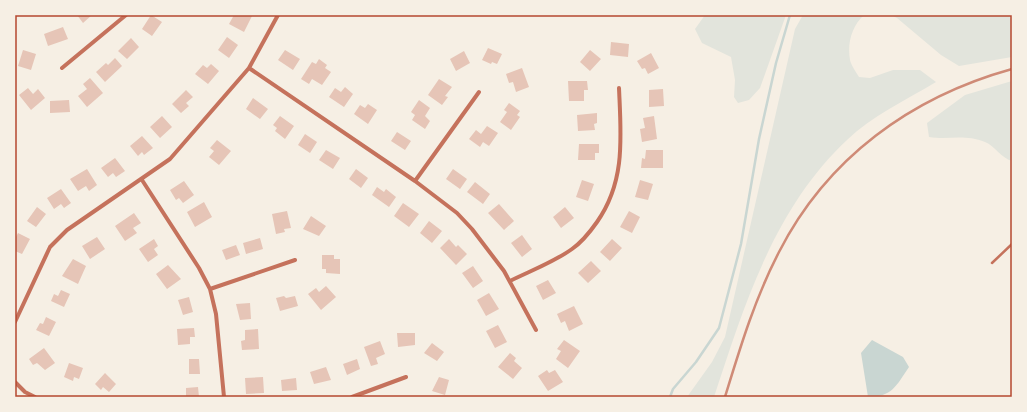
<svg xmlns="http://www.w3.org/2000/svg" width="1027" height="412" viewBox="0 0 1027 412" font-family="'Varela Round',sans-serif">
<rect width="100%" height="100%" fill="#f6efe4"/>
<path fill="#e2e4dc" d="M705,15H786L760,88L749,100L738,103L734,97L735,80L731,57L702,43L695,29Z
M803,15H864C852,26 847,43 850,60C851,65 856,72 859,77L870,78L893,70H920L936,82C906,100 872,116 847,140C774,208 744,306 714,397H687L712,362L725,337L795,29Z
M891,15H1008L1012,20V57L959,66L941,55L897,18Z
M1012,81V161C1001,158 995,146 985,142C965,134 949,140 929,137L927,123L965,95Z"/>
<path fill="#c9d6d2" d="M872,340L903,357L909,367C896,386 892,397 868,397L861,353Z"/>
<g fill="none" stroke-linecap="round" stroke-linejoin="round">
<path stroke="#c9d6d2" stroke-width="2.5" d="M670,397L673,389L696,362L719,328L741,244L759,139L776,63L790,15"/>
</g>
<path fill="#e6c5b7" d="M77,15H92L83,23Z
M151,15L162,22L152,36L142,29Z
M234,15L252,16L244,32L229,24Z
M63,27L68,39L48,46L44,34Z
M227,37L238,45L229,58L218,50Z
M131,38L139,47L127,59L118,51Z
M611,42L629,44L628,57L610,55Z
M488,48L502,54L497,64L492,62L491,64L482,60Z
M23,50L36,54L31,70L18,66Z
M285,50L300,59L293,70L278,60Z
M590,50L601,59L590,71L580,62Z
M464,51L470,63L456,71L450,59Z
M651,53L659,68L648,74L645,68L642,69L637,61Z
M115,58L122,66L105,82L96,72L106,63L108,65Z
M319,59L327,65L325,68L331,72L322,85L312,79L309,84L301,79L312,62L316,64Z
M211,64L219,71L208,84L195,74L203,65L207,68Z
M522,68L529,87L516,92L513,82L509,83L506,74Z
M90,78L103,93L87,107L78,96L87,89L83,84Z
M439,79L452,87L445,96L448,97L442,105L428,95Z
M568,81H587L588,90H584V101H569Z
M345,87L353,94L344,107L329,97L335,88L341,92Z
M28,88L33,94L38,89L45,98L31,110L19,95Z
M663,89L664,106L649,107V90Z
M186,90L193,97L186,103L189,106L181,113L172,104Z
M253,98L268,109L260,119L246,109Z
M69,100L70,112L50,113V101Z
M419,100L430,108L425,116L430,121L425,129L412,120L415,115L411,112Z
M509,103L520,111L517,115L520,117L511,130L500,122L507,112L504,110Z
M368,104L377,110L368,124L354,114L360,105L365,108Z
M597,113V123L594,124L595,130L578,131L577,115Z
M162,116L172,127L160,138L150,127Z
M280,116L294,126L285,139L275,131L277,128L273,125Z
M654,116L657,139L642,142L640,129L645,128L643,118Z
M487,126L498,133L489,146L483,142L480,147L469,139L476,130L481,134Z
M397,132L411,141L405,150L391,141Z
M305,134L317,142L310,153L298,145Z
M142,136L153,148L144,155L142,152L138,156L130,146Z
M217,140L231,151L219,165L209,157L214,151L210,148Z
M579,144H599V153H595V160H578Z
M326,150L340,158L333,169L319,160Z
M646,150H663V168H641L642,158L645,159Z
M115,158L125,171L116,177L113,173L108,177L101,168Z
M87,169L97,185L89,191L86,186L78,191L70,179Z
M356,169L368,178L361,188L349,179Z
M453,169L467,179L460,189L446,179Z
M582,180L594,184L588,201L576,197Z
M640,180L653,184L648,200L635,197Z
M184,181L194,195L183,203L179,198L176,200L170,190Z
M475,182L490,194L483,204L467,192Z
M377,187L384,192L386,189L396,197L389,207L372,195Z
M61,189L71,203L64,208L61,204L54,209L47,198Z
M204,202L212,217L195,227L187,212Z
M403,203L419,214L409,227L394,216Z
M499,204L514,221L504,230L488,213Z
M37,207L46,214L36,227L27,221Z
M565,207L574,218L561,228L553,217Z
M287,211L291,228L284,229L285,232L276,234L272,214Z
M629,211L640,217L632,233L620,227Z
M134,213L141,223L133,228L137,233L125,241L115,226Z
M311,216L326,226L319,236L303,229Z
M429,221L442,231L432,243L420,233Z
M18,233L30,239L22,254L15,251V239Z
M522,235L532,249L522,257L511,243Z
M97,237L105,249L90,259L82,246Z
M260,238L263,249L246,254L243,243Z
M154,239L158,246L154,249L158,255L148,262L139,249Z
M449,239L456,247L458,245L467,254L456,265L440,248Z
M612,239L622,248L610,261L600,252Z
M236,245L240,255L226,260L222,250Z
M322,255H334V259H340V274L326,273V269H322Z
M73,259L86,266L78,284L62,276Z
M591,261L601,271L588,283L578,273Z
M168,265L181,279L167,289L156,274Z
M473,266L483,281L473,288L462,273Z
M548,280L556,293L543,300L536,286Z
M326,286L336,297L321,310L308,294L316,288L319,292Z
M61,290L70,294L64,307L51,301L54,294L58,296Z
M489,293L499,309L486,316L477,300Z
M284,296L286,298L295,296L298,306L280,311L276,298Z
M189,297L193,312L183,315L178,300Z
M250,303L251,319L240,320L236,304Z
M574,306L583,324L569,331L565,321L561,323L557,314Z
M46,317L56,322L49,336L36,330L40,323L43,324Z
M498,325L507,342L495,348L486,331Z
M194,328L195,337H190V344L178,345L177,329Z
M258,329L259,349L242,350L241,341L245,340V330Z
M397,333H415V345L398,347Z
M564,340L580,351L568,368L556,359L561,351L557,349Z
M380,341L385,354L376,358L378,364L371,366L364,347Z
M432,343L444,352L437,361L424,353Z
M44,348L55,363L45,370L37,363L33,365L29,359Z
M510,353L516,358L514,361L522,368L513,379L498,367Z
M189,359H199L200,374H189Z
M357,359L360,369L347,375L343,364Z
M69,363L83,368L79,379L74,377L73,381L64,377Z
M326,367L331,380L314,384L310,372Z
M547,370L549,373L555,370L563,382L548,391L538,376Z
M105,373L116,384L109,392L103,387L101,390L95,384Z
M263,377L264,393L246,394L245,378Z
M439,377L449,380L445,395L432,391Z
M296,378L297,390L282,391L281,380Z
M198,387L199,397H186V388Z"/>
<g fill="none" stroke-linecap="round" stroke-linejoin="round">
<path stroke="#c5725c" stroke-width="2.5" d="M992,263L1012,244"/>
<path stroke="#c5725c" stroke-width="4" d="M62,68L126,15
M249,68L415,181L457,213L472,229L504,271L536,330
M142,180L199,268L210,289L216,314L224,397
M415,181L479,92
M510,281C530,271 554,262 572,249C582,242 590,232 597,222C626,181 621,136 619,88
M210,289L295,260
M15,322L50,247L67,230L170,159L249,68L278,15
M15,382L25,392L35,397
M352,397L406,377"/>
<path stroke="#cf8b77" stroke-width="2.5" d="M725,397C740,348 755,298 779,252C827,158 911,97 1012,69"/>
</g>
<rect width="1027" height="412" fill="none" stroke="#f6efe4" stroke-width="32"/>
<rect x="16" y="16" width="995" height="380" fill="none" stroke="#b5482f" stroke-width="1.5"/>
</svg>
